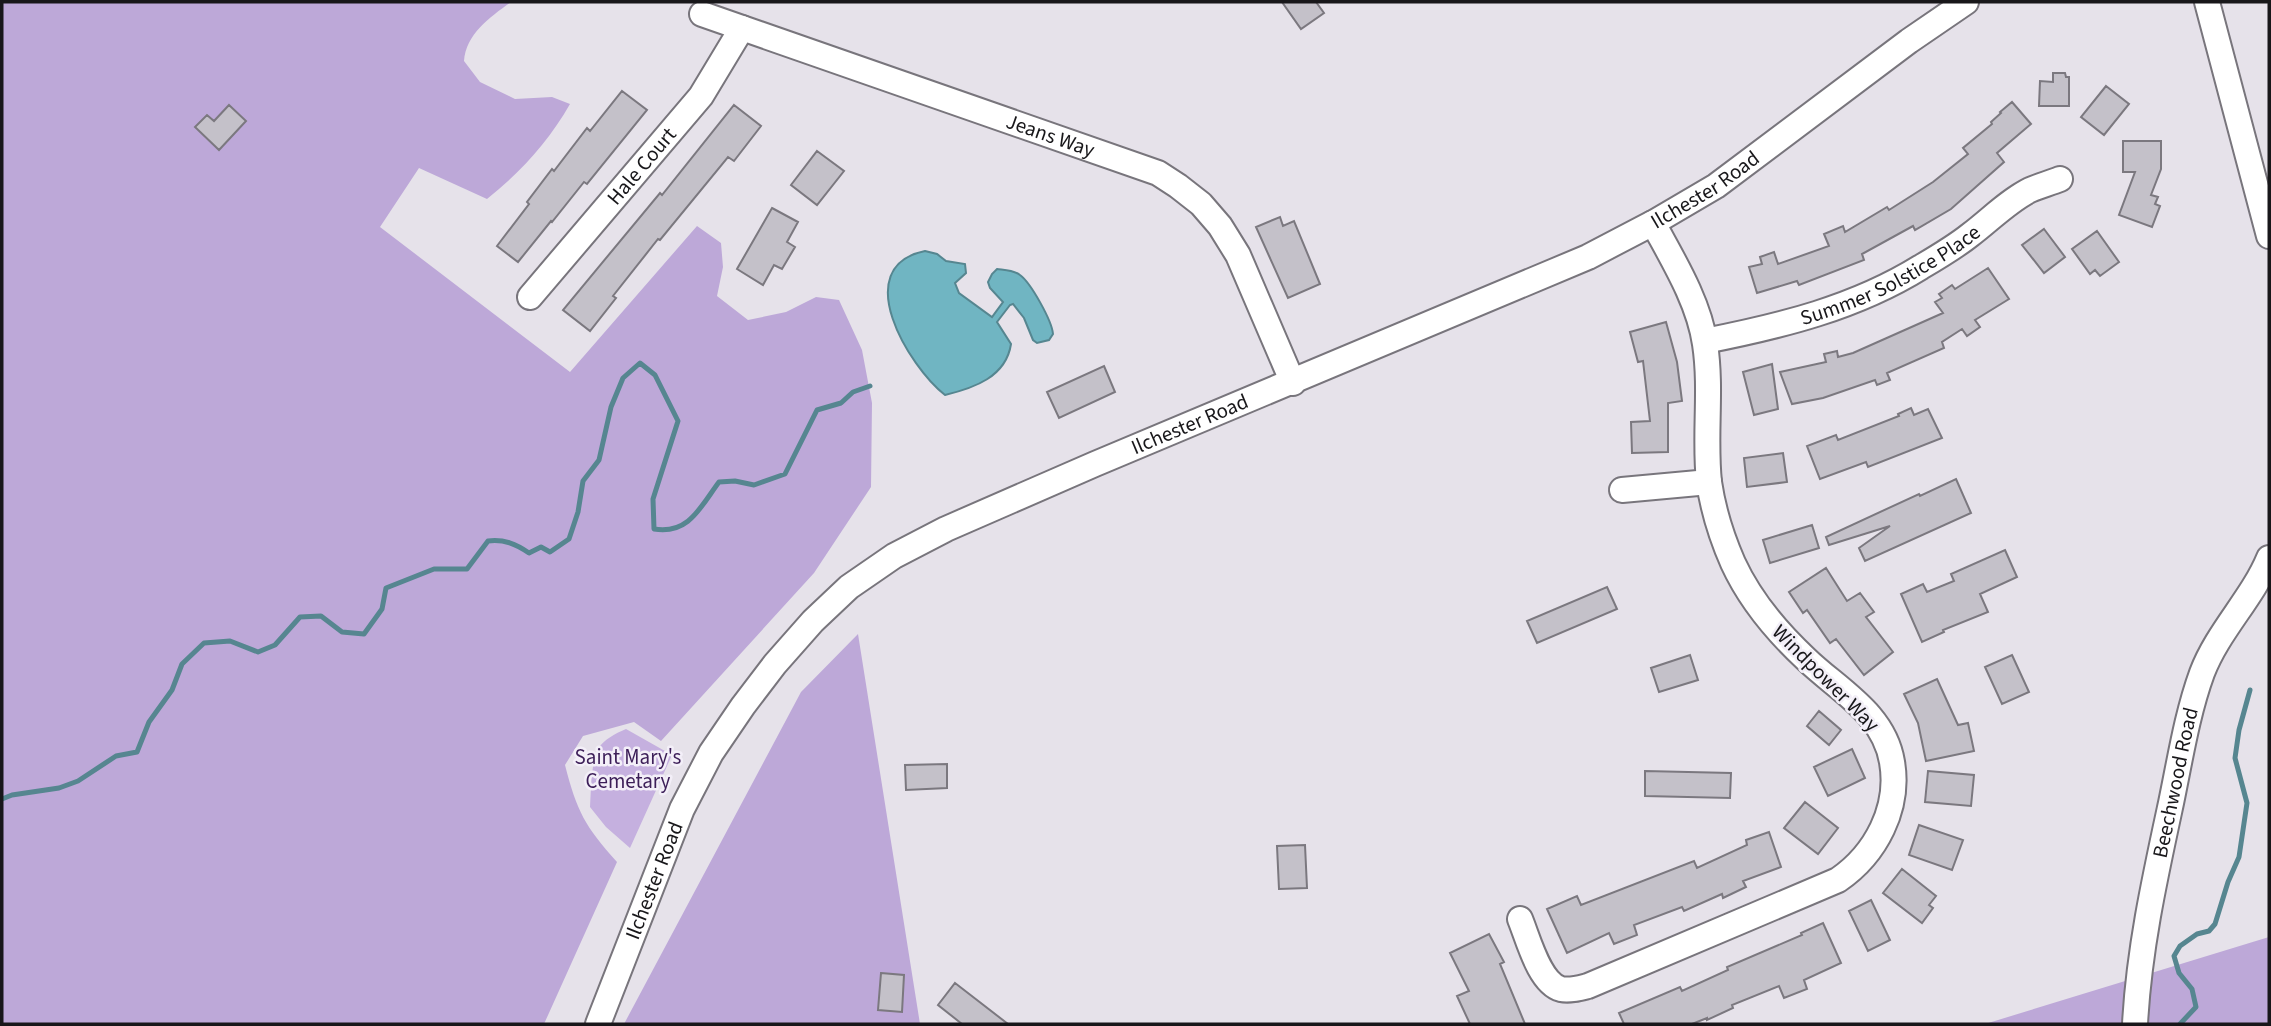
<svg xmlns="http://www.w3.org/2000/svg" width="2271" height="1026" viewBox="0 0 2271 1026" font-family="'Source Sans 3',sans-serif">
<rect width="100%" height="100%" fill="#e6e2ea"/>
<path fill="#c5b0df" d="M626,729L672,755L630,848L606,827L590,807C591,792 591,762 598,749C603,740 616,733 626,729Z"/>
<path fill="#bda8d8" d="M2,2H511C490,17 466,34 464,61L480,82L515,99L552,97L570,104C549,141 520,173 487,199L419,168L380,227L570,372L697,226L721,243L723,267L717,296L748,320L786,312L816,297L839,300L862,350L872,403L871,487L814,573L661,741L634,722L583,736L565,765C577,812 585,826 617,862L544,1024H2Z
M858,634L920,1024H624L801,692Z
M2269,937V1024H1985Z"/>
<path fill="#70b5c2" stroke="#568690" stroke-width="2" d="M925,251L937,254L946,261L965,264L966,273L955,283L959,293L992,317L1003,302L990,288L988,282L992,274L997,269C1004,270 1014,270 1020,275C1031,283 1052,321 1053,334L1049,340L1037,343L1033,340L1024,318L1013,304L1010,305L997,322L1011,344C1006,377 974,388 945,395C909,367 848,267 925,251Z"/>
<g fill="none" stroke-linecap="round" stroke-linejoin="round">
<path stroke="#568690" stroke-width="5" d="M2,799L12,795L59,788L78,781L116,756L137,752L149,722L172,690L182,664L204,643L230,641L258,652L275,645L300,617L321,616L342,632L364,634L382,609L386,588L434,569H467L488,541C504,539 516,544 529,553L541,547L550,552L569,539L578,512L583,481L599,460L611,407L623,378L640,363L655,375L678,421L653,499L654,529C689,535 701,506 719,482L735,481L754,485L785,474L817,410L841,403L853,392L870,386
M2180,1024L2196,1007L2192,989L2179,973L2174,956L2180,946L2197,934L2209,931L2215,924L2228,882L2239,857L2247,803L2235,758L2239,730L2250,690"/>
</g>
<path fill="#c4c1c9" stroke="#7b787f" stroke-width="2" d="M1282,2H1316L1324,13L1301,29Z
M2053,73H2065L2066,77H2069V106H2039L2040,81L2053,82Z
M2106,86L2129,104L2104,135L2081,117Z
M622,91L647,110L587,184L584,182L552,222L551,221L518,262L497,246L529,204L527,202L552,169L554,171L587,128L590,131Z
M2012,102L2031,124L1997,153L2004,162L1951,209L1915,230L1913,226L1862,254L1864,260L1799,285L1797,281L1757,293L1749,267L1762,264L1760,257L1774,252L1778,264L1829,246L1824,234L1843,226L1845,232L1887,207L1889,210L1933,182L1968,154L1963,148L1992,124L1991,122L2001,113L2000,112Z
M229,105L246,121L219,150L195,127L207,115L214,121Z
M734,105L761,126L734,161L728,157L660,240L658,239L613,296L616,298L590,331L563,310L660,193L662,195Z
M2123,141H2161V169L2151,195L2158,197L2155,204L2160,206L2152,227L2119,215L2135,172H2123Z
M817,151L844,171L817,205L791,185Z
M772,208L798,222L787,242L795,247L782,269L774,265L763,285L737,269Z
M1280,217L1283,226L1294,221L1320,284L1288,298L1256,227Z
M2044,229L2065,257L2044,273L2022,245Z
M2097,231L2119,262L2100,276L2095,270L2090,274L2072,249Z
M1988,268L2009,299L1975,320L1980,327L1967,336L1962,329L1942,342L1944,348L1887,373L1890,380L1877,385L1875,380L1823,398L1792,404L1780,372L1826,362L1824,354L1837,351L1838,357L1853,353L1943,313L1935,302L1942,298L1939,294L1952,285L1955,289Z
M1666,322L1677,362L1682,401L1668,403V452L1632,453L1631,422L1650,421L1643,361L1638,362L1630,332Z
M1772,364L1778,409L1754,415L1743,372Z
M1104,366L1115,392L1059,418L1047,392Z
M1911,408L1914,415L1928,409L1942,438L1868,467L1866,462L1820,479L1807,446L1836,435L1838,440L1899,416L1898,414Z
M1783,453L1787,482L1747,487L1744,458Z
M1956,479L1971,513L1865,561L1859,548L1890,526L1829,545L1826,537L1919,494L1920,496Z
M1812,525L1819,548L1770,563L1763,540Z
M2005,550L2017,577L1980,594L1988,612L1943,630L1944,632L1922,642L1901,594L1923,584L1927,592L1954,581L1951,574Z
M1826,568L1847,601L1860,593L1874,612L1866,617L1893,652L1864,675L1836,639L1830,643L1807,610L1803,613L1789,592Z
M1607,587L1617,609L1537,643L1527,621Z
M1690,655L1698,680L1659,692L1651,668Z
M2012,655L2029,692L2002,704L1985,667Z
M1937,679L1958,725L1968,723L1974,751L1926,761L1918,723L1904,694Z
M1819,711L1841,730L1829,745L1807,726Z
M1852,749L1865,778L1828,796L1814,767Z
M947,764V788L906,790L905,765Z
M1645,771L1731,773L1730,798L1645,796Z
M1928,771L1974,775L1971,806L1925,802Z
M1805,802L1838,828L1818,854L1784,828Z
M1919,825L1963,840L1952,870L1909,855Z
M1769,832L1781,867L1743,881L1746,887L1723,898L1722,894L1684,911L1682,907L1634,925L1637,935L1614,944L1609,933L1567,953L1547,909L1577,896L1581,905L1694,861L1697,868L1747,845L1746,840Z
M1305,845L1307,888L1279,889L1277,846Z
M1902,869L1936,896L1929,905L1933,908L1922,923L1883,893Z
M1871,900L1890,940L1868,951L1849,911Z
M1823,923L1841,963L1804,980L1807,989L1784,998L1779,986L1732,1005L1733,1008L1707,1020V1018L1692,1024H1624L1619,1013L1680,987L1682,991L1728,970L1727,967L1802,935L1801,933Z
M1489,934L1504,962L1500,964L1525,1024H1470L1457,996L1469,991L1450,953Z
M881,973L904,975L902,1012L878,1010Z
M955,983L1008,1024H962L938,1005Z"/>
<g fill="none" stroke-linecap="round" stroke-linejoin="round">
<defs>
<g id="minor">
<path d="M2207,2L2269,236"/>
<path id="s1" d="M702,14L1158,173L1178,186L1201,204L1220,226L1238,255L1293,383"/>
<path id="s2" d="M530,297L701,96L742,28"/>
<path id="s3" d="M1705,341C1781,326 1855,308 1921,267C1938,257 1955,247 1970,235C1990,220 2008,201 2030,190C2039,186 2050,183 2060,179"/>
<path d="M1622,490L1709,482"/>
<path d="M1520,919C1528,938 1539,983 1561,989C1570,991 1580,988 1588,986L1838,880C1876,854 1900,808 1892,762C1884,713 1838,690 1806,659C1776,631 1750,600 1733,563C1722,538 1713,509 1709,482C1704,436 1712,390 1705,344C1699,302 1673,260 1653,223"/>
<path id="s4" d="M598,1024L682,809L711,753L743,706L775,664L813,621L849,587L894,556L946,529L1095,464L1588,257L1653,223L1716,186L1909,41L1966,2"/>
<path id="s5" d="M2135,1024C2139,949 2155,877 2171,803C2180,760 2187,714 2202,673C2218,631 2252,599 2269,558"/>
</g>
</defs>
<use href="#minor" stroke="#78757c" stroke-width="28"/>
<use href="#minor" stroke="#fff" stroke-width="24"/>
</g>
<g text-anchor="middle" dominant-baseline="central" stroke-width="5" stroke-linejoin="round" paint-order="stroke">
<g font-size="21" fill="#18171a" stroke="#f3eff8">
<text stroke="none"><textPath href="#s1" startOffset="369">Jeans Way</textPath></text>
<text stroke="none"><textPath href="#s2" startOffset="172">Hale Court</textPath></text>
<text stroke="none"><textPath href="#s4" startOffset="1456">Ilchester Road</textPath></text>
<text stroke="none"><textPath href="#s3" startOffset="198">Summer Solstice Place</textPath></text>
<text stroke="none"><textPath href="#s4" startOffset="889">Ilchester Road</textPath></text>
<text transform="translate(1826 678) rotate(45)">Windpower Way</text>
<text stroke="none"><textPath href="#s5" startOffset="245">Beechwood Road</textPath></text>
<text stroke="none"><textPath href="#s4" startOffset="154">Ilchester Road</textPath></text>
</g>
<g font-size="21" fill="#3c1e58" stroke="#f3eff8">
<text x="628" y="757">Saint Mary's<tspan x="628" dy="24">Cemetary</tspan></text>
</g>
</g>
<rect width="2271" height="1026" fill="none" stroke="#18171a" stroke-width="7"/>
</svg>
